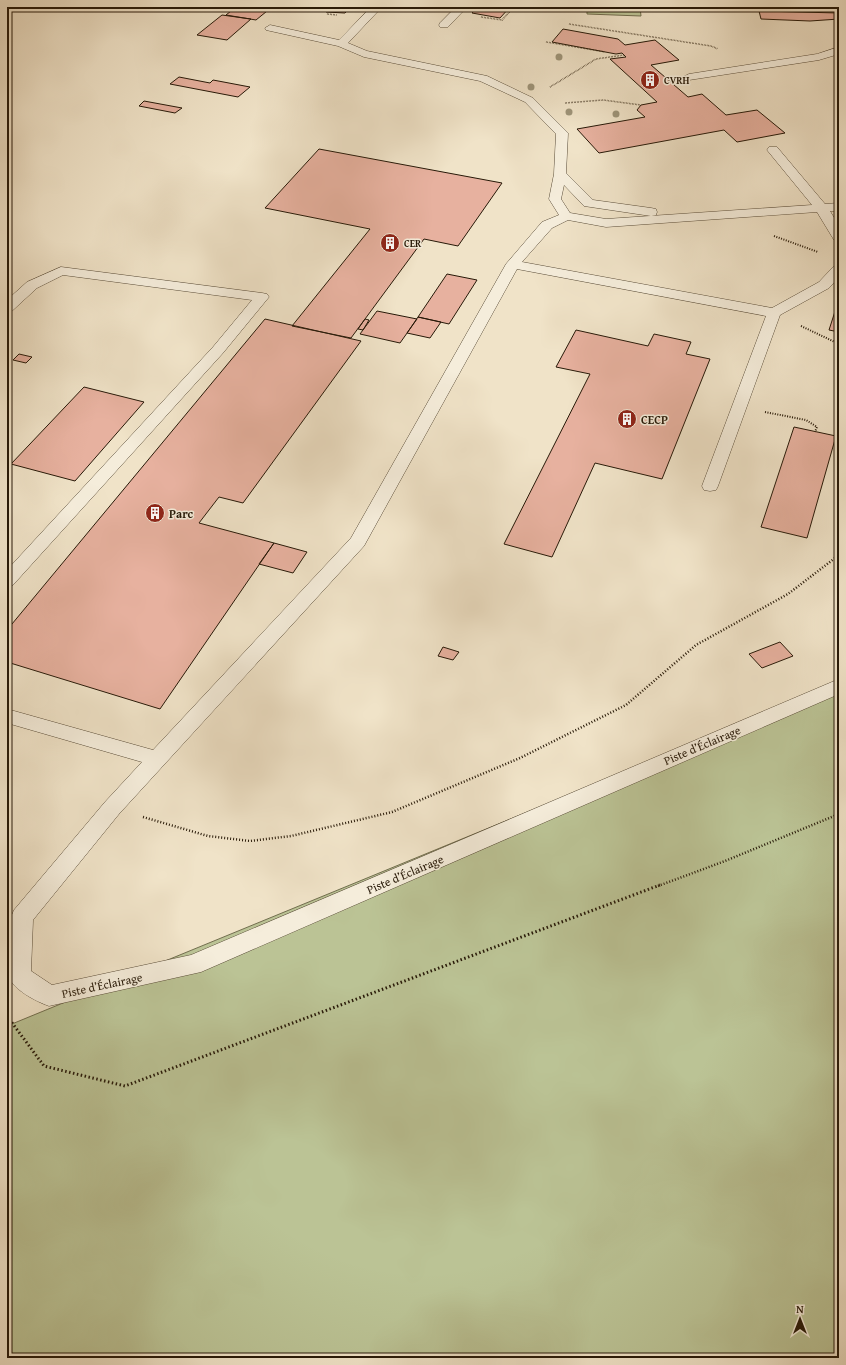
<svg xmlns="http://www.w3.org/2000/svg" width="846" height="1365" viewBox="0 0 846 1365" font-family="'Gentium Book Plus',serif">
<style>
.green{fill:#bbc395;stroke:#716e4e}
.building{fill:#e7b19f;stroke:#271908}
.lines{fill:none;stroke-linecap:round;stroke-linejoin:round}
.lane-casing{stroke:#594c38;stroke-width:1}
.path-far3{stroke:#271908;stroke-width:1.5;stroke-dasharray:0.5 1;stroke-linecap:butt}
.path-far2{stroke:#271908;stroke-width:2;stroke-dasharray:1 1.5;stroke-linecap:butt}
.path-far1{stroke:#271908;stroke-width:2.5;stroke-dasharray:1 2;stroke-linecap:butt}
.path{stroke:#271908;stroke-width:3;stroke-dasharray:1.5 2.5;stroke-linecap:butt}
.lane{fill:#f5eddb;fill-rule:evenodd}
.tree{fill:#9e9479}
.labels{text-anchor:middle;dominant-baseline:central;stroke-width:3;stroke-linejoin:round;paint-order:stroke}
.far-poi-label{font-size:10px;font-weight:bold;fill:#271908;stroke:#f5eddb;text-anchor:start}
.poi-label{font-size:12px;font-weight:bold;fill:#271908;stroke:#f5eddb;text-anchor:start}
.street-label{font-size:12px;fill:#271908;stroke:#f5eddb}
</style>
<rect width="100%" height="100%" fill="#f0e3c8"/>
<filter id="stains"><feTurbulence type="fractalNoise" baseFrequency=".005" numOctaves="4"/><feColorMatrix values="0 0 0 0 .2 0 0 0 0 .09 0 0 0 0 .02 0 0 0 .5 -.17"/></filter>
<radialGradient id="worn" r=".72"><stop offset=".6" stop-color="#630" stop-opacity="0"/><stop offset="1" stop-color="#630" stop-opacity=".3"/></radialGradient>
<path class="green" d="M587,7H640L641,16L587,14Z
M839,684V1358H7V1026Z"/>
<path class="building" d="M236,7H272L256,20L226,15Z
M317,7H351L345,13L326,12L325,9Z
M478,7H510L500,18L472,13Z
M655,7H691V10L655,9Z
M784,7H839V9L807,8Z
M807,8L839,9V12L808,11Z
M759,11L839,13V19L810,21L761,19Z
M222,15L251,19L227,40L197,35Z
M563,29L618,39L625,45L655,40L679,60L651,65L688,97L702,94L726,115L757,110L785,133L737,142L724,130L599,153L577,129L645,117L637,110L641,105L657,102L610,59L626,57L622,53L616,54L552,42Z
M179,77L210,83L213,80L250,87L238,97L170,84Z
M144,101L182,108L175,113L139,106Z
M319,149L502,183L458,246L424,239L351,338L292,326L370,229L265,208Z
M447,274L477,280L449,324L418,317Z
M839,299V332L829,330Z
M377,311L417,319L400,343L360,334Z
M418,317L441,322L430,338L407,333Z
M265,319L361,341L243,503L219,497L199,523L274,543L160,709L7,662V630Z
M365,319L369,320L363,330L358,329Z
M576,330L648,346L654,334L691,342L686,354L710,359L662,479L595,463L552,557L504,544L590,374L556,367Z
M19,354L32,357L26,363L13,360Z
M84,387L144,402L75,481L11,464Z
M794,427L836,436L807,538L761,527Z
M274,543L307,552L293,573L259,564Z
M780,642L793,656L762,668L749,654Z
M443,647L459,652L453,660L438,656Z"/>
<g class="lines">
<defs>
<path id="lane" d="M371,7H382L348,43L367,51L487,76L533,98L568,133L566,173L593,200L651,208L656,209L657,212L656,215L651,216L584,206L564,185L561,199L570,213L606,219L812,205L767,150L769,147H777L825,204L839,203V211H830L839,226V241L834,240L817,212L606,227L568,220L552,228L522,262L772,308L819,282L834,266L839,265V277L829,288L780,315L718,486L716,490L710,491L704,490L702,486L766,316L517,269L364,546L119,814L33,920L31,971L52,985L191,955L839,679V694L201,972L49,1006C35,1001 14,990 8,976L11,917L14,910L105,802L142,762L7,723V709L153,750L351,538L506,264L542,222L559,215L549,199L554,174L556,134L525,102L480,81L364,57L338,46L266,30L265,28L270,25L339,40Z
M456,7H467L448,27H440L439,25L440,23Z
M839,47V54L819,60L689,80L683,77L689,74L817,54Z
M61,267L262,293L267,294L269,297L223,353L13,585L7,587V570L213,347L252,300L63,275L37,288L12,311L7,312V300L27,282Z"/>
</defs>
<use href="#lane" class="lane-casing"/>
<path class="path-far3" d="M408,7L427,9
M327,14L337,15
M481,17L502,20L514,7
M569,24L711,46L718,49
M546,42L605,52
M550,87L596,59L624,55
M565,103L603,100L641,105"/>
<path class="path-far2" d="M774,236L818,252
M801,326L839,344
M765,412L806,420L817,427L815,432"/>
<path class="path-far1" d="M143,817L208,836L250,841L291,836L392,812L520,758L626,705L696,645L788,594L839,555
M658,886L725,861L839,814"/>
<path class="path" d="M7,1016L44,1066L125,1086L660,885"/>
<use href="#lane" class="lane"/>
</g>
<g class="tree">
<circle cx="559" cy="57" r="3.5"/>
<circle cx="531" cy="87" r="3.5"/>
<circle cx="569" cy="112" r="3.5"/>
<circle cx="616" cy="114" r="3.5"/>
</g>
<defs>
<symbol id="building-disc" viewBox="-11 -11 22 22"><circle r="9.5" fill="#8f2418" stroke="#f5eddb"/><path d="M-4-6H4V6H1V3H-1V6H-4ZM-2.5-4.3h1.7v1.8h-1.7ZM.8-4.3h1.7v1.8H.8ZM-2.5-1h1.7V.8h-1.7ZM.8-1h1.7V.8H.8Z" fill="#fff"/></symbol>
</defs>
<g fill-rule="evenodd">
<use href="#building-disc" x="639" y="69" width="22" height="22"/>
<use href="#building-disc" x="379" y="232" width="22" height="22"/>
<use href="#building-disc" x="616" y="408" width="22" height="22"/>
<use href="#building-disc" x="144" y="502" width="22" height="22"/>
</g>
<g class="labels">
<g class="far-poi-label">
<text x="664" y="80">CVRH</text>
<text x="404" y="243">CER</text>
</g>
<g class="poi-label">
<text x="641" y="419">CECP</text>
<text x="169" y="513">Parc</text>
</g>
<g class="street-label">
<text transform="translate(702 745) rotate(-23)">Piste d’Éclairage</text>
<text transform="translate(405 874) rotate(-23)">Piste d’Éclairage</text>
<text transform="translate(102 985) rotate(-12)">Piste d’Éclairage</text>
</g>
</g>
<rect width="846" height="1365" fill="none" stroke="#f0e3c8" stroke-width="24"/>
<rect x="8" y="8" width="830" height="1349" fill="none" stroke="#271908" stroke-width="2"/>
<rect x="12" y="12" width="822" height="1341" fill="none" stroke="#271908"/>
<g transform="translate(800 1319)" stroke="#f5eddb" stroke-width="3" paint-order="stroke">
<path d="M0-3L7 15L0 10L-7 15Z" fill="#271908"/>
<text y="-6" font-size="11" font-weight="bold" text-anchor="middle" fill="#271908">N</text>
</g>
<rect width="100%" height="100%" filter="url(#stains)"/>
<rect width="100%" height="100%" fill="url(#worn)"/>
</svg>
